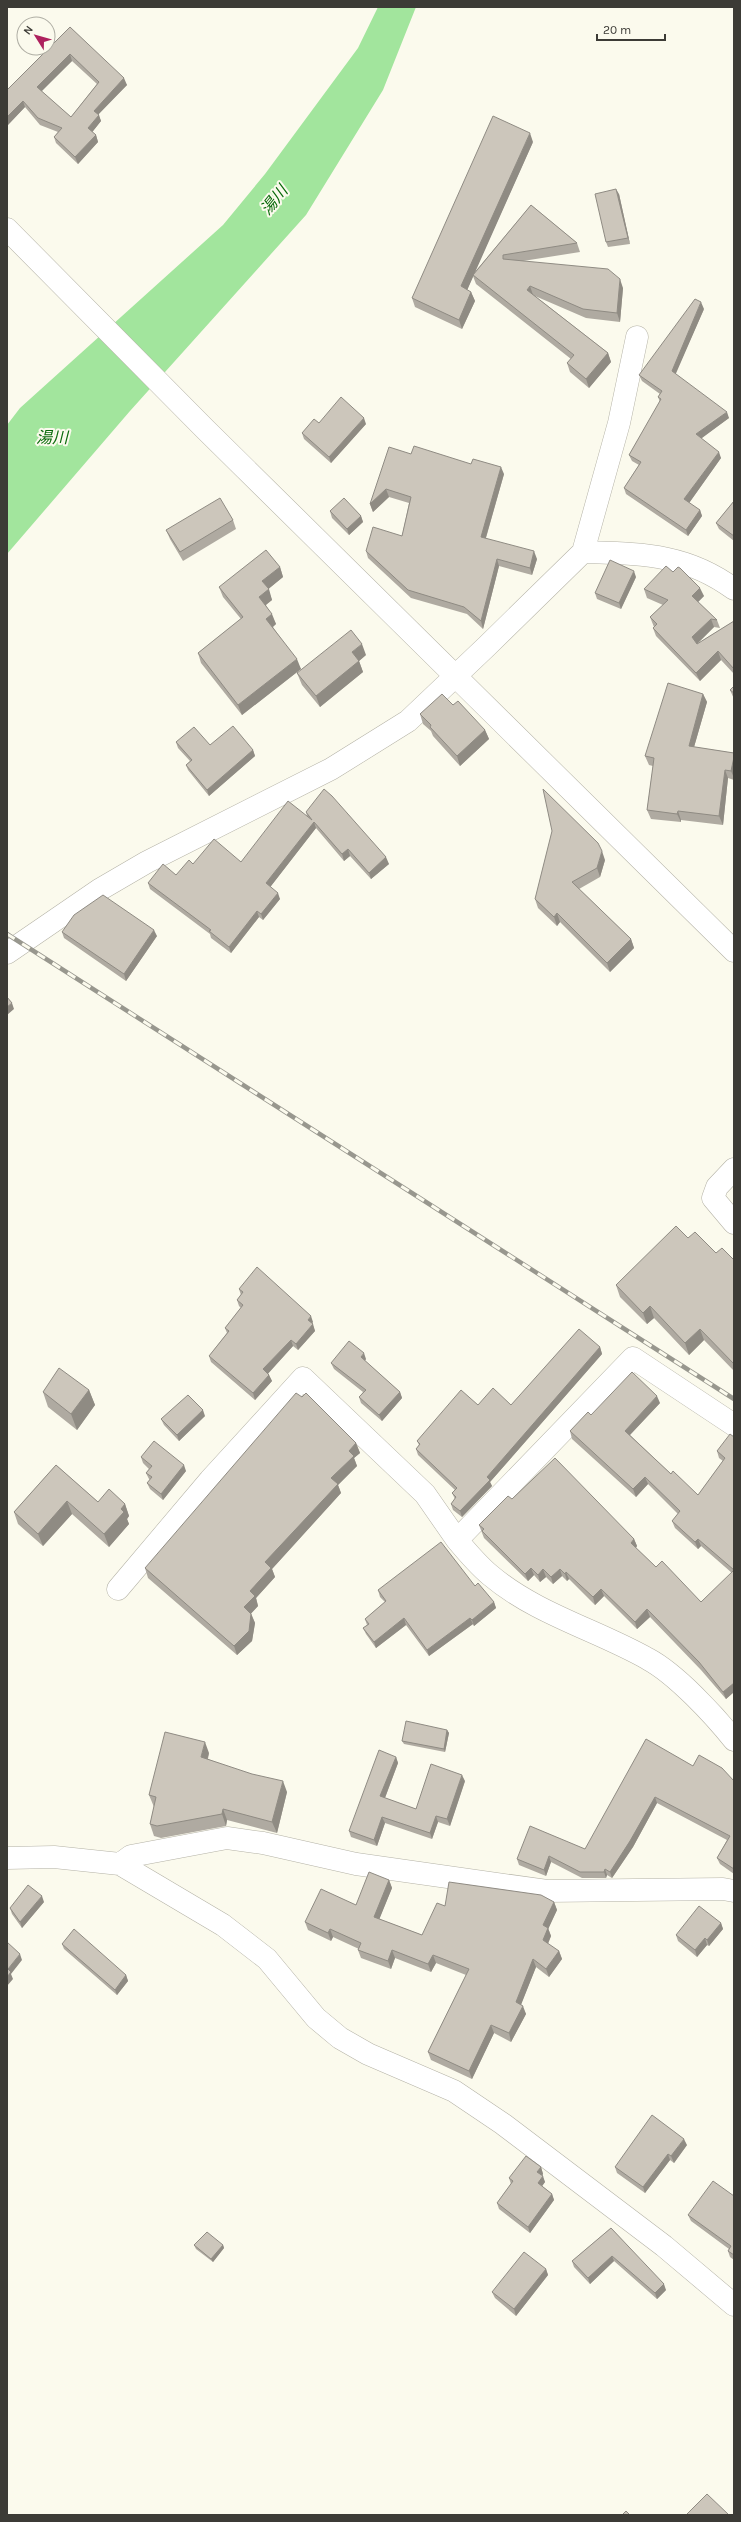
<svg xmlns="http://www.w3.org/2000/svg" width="741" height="2522" viewBox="0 0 741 2522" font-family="Karla,'Noto Sans JP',sans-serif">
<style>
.water{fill:#a2e59d}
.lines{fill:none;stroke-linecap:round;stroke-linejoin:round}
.minor-casing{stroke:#b4b2a6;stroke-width:23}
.minor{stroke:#fff;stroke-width:22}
.rail-casing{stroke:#98978e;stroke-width:4.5}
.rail{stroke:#fbfaed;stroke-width:3;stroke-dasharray:9;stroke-linecap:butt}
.wall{fill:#afaaa1;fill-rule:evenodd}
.shaded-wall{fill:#8f8b83}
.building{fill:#ccc6bb;stroke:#8f8b83;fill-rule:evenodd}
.labels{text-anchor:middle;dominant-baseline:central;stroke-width:4;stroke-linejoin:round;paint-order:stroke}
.water-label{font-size:16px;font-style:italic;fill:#096a0b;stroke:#fbfaed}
</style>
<rect width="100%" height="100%" fill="#fbfaed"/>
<path class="water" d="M378,7H416L383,90L306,215L130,411L7,554V425L20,408L223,225L265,174L358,48Z"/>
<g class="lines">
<defs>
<path id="minor" d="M7,229L205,429L734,951
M583,552C641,554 685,553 734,589
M7,953L99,890L147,862L331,769L408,721L487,646L583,552L619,423L637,337
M734,1169L717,1187L713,1198L734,1223
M734,1425L633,1358L457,1540C467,1552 478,1565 490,1575C536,1614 597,1630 648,1659C676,1674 714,1715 734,1740
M118,1589L210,1480L303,1378L425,1494L457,1540
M7,1858L54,1857L120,1864L131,1856L227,1838L263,1843L356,1864L547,1891L723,1889L734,1891
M120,1864L223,1925L267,1959L316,2018L340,2038L368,2054L454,2091L503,2124L664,2246L734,2305"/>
</defs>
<use href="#minor" class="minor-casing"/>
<use href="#minor" class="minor"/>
<defs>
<path id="rail" d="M7,934L734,1399"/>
</defs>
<use href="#rail" class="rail-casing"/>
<use href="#rail" class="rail"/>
</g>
<path class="wall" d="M70,27L127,85L98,114L101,121L92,132L96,135L98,142L78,164L56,143L54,137L58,132L40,125L25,107L7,126V90ZM72,61L97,84L71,117L41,91Z
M533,142L474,273L531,205L577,243L580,252L523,261L623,288L620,322L586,318L535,296L608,353L611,362L589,388L570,372L567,363L571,359L476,284L473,276L467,290L471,292L475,301L462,329L415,307L412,298Z
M619,194L630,244L608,247L606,242Z
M704,309L675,374L729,418L701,438L721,458L689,503L700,510L702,516L688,536L626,494L624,488L639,465L632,461L629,455L660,402L658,397L660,394L642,381L639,375Z
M319,423L366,424L331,463L304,439L302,433Z
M411,454L504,474L486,538L537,559L532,575L499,566L483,629L467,614L411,598L368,558L366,551L402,536L409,503L389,497L373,512L370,504Z
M734,501V541L719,529L716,523Z
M330,511L361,516L363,522L349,535L332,518Z
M233,520L236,529L183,561L170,539L166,530Z
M280,567L283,577L268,589L272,600L266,605L276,624L273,627L301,669L242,715L201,663L198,653L241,619L223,597L219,587Z
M673,572L704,596L698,602L717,620L720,628L714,627L697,644L734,621V674L721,660L700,681L656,636L653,628L654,627L650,617L663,605L647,598L644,589Z
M636,577L621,609L597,599L595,593Z
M366,655L359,661L363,672L320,707L302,685L297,673Z
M734,686V699L730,690Z
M703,694L707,702L694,747L734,753V780L728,778L723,825L681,820V822L651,819L647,810L653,766L649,765L645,756Z
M453,705L485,730L489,739L460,766L433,736L431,731L423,724L420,714Z
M176,742L253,750L255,756L209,796L188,770L186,765L190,761L178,748Z
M306,812L389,864L371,879L350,856L344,861L316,828L270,887L280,899L263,920L259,917L231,953L211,938L210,934L150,889L148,883L176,875L193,864L241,862L307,816Z
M605,860L600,877L579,889L631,939L634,948L610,972L560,922L557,926L538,908L535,899Z
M62,932L157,936L126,981L64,938Z
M688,1238L716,1253L734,1260V1371L704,1340L689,1355L654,1318L647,1324L620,1297L616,1285Z
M239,1289L313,1322L312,1323L315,1331L298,1350L293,1346L268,1373L272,1381L255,1400L211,1362L209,1356L227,1333L225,1328L241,1308L239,1306L237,1300L241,1295Z
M600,1347L602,1354L490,1482L492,1486L462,1517L453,1510L451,1504L455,1499L452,1493L455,1490L418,1455L416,1449L419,1445L417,1441L478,1405H511Z
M366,1359L365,1361L400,1392L402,1398L382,1421L361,1403L359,1397L363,1392L334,1369L331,1363Z
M89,1390L95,1405L77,1430L48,1407L43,1392Z
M660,1403L630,1435L671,1474L698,1495L723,1461L719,1458L717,1451L734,1437V1692L726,1699L701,1670L650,1617L637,1629L604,1596L595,1605L569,1579L567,1581L562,1576L553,1584L546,1577L540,1582L534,1575L528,1581L484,1538L479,1525L512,1499L634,1539L637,1546L636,1548L656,1567L701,1602L732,1573L701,1546L698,1549L675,1528L672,1521L678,1514L648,1484L636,1497L572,1439L570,1431L591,1415Z
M205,1416L179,1441L164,1425L161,1419Z
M356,1443L360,1453L354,1458L357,1466L338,1485L341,1493L272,1569L275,1577L256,1598L258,1606L251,1613L255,1623L252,1641L237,1655L148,1578L145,1568Z
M141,1457L186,1471L163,1500L150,1489L147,1483L150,1480L149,1479L146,1473L149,1469L143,1463Z
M56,1465L98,1502L125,1504L129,1516L127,1519L129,1524L109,1547L72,1514L43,1546L18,1524L14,1512Z
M475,1586L494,1602L496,1608L474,1626L473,1624L429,1656L406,1625L376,1648L366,1634L363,1628L367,1625L365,1619L385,1602L380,1597L378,1590Z
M447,1730L449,1733L445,1752L404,1744L402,1741Z
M209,1753L208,1759L287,1792L277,1833L227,1820L226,1826L161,1838L154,1836L150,1824L154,1807L149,1795Z
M396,1757L398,1763L385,1798L416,1809L465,1781L450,1826L438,1822L432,1839L385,1823L377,1846L351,1837L349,1831Z
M693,1766L734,1781V1874L720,1864L717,1858L727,1840L657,1803L633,1847L612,1878L607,1875L606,1878H582L551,1862L546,1876L519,1865L517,1859L585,1849Z
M389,1880L392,1888L379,1919L422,1935L445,1906L554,1902L557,1910L548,1928L551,1936L548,1944L559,1951L562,1959L549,1977L536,1967L521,2004L526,2014L511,2042L494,2033L472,2079L431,2060L428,2052L466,1975L436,1963L431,1972L395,1958L391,1969L361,1958L358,1950L359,1949L333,1937L331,1941L308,1930L305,1922L356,1905Z
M44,1902L22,1928L12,1914L10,1908Z
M721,1923L723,1929L709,1946L707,1945L697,1957L678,1941L676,1935Z
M62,1944L126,1975L128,1981L117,1995L64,1949Z
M687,2145L674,2163L670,2160L645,2193L617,2173L615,2167Z
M541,2167L543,2174L542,2176L545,2182L542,2186L552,2194L554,2200L530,2233L499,2209L497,2203L511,2184L509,2178Z
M734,2196V2260L730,2257L728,2251L729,2249L691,2221L688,2215Z
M611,2228L666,2290L657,2299L614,2261L590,2284L574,2267L572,2261Z
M194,2245H223L224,2248L213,2262L196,2249Z
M546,2269L548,2275L516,2316L495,2298L492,2292Z"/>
<path class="shaded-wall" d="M70,54L72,61L39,94L37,87Z
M124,78L127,85L96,117L94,111Z
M23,101L25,107L7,126V117Z
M99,115L101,121L90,135L88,128Z
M530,133L533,142L465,295L461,286Z
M96,135L98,142L78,164L75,157Z
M616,189L619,194L630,244L628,238Z
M620,279L623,288L620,322L617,313Z
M530,286L533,295L527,290Z
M471,292L475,301L462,329L459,320Z
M701,302L704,309L674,378L672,371Z
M608,353L611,362L589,388L586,379Z
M727,412L729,418L698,441L696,434Z
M364,418L366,424L331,463L329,457Z
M719,452L721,458L687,506L684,499Z
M501,467L504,474L484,544L481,537Z
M386,489L389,497L373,512L370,504Z
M700,510L702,516L688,536L686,530Z
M361,516L363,522L349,535L347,529Z
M534,551L537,559L532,575L530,568Z
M497,559L499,566L483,629L481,621Z
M280,567L283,577L266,591L262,581Z
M634,571L636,577L621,609L619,603Z
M700,588L704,596L696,604L692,596Z
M269,589L272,600L263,607L259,597Z
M272,614L276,624L270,629L266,619Z
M711,619L714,627L695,646L692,637Z
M362,644L366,655L359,661L363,672L320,707L316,696L352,652Z
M718,651L721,660L700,681L696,673Z
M297,659L301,669L242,715L238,705Z
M703,694L707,702L692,754L689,746Z
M485,730L489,739L460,766L457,756Z
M253,750L255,756L209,796L207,790Z
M734,757V778L731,771Z
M725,770L728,778L723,825L719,816Z
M678,811L681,820V822L677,814Z
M314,822L316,828L268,890L266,883Z
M348,849L350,856L344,861L342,854Z
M602,851L605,860L600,877L597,868Z
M386,857L389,864L371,879L369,873Z
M278,893L280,899L263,920L261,914Z
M257,911L259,917L231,953L229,947Z
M557,913L560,922L557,926L554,917Z
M154,930L157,936L126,981L124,974Z
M631,939L634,948L610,972L607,963Z
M12,1003L14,1009L7,1015V1007Z
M650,1306L654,1318L647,1324L643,1313Z
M311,1316L313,1322L310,1326L308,1320Z
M313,1324L315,1331L298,1350L296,1344Z
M700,1329L704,1340L689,1355L685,1343Z
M291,1340L293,1346L266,1376L263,1369Z
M600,1347L602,1354L490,1482L492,1486L462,1517L460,1511L487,1477Z
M364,1353L366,1359L363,1363L361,1357Z
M269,1375L272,1381L255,1400L253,1393Z
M89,1390L95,1405L77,1430L71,1414Z
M400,1392L402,1398L382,1421L379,1415Z
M657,1396L660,1403L627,1438L625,1431Z
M203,1410L205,1416L179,1441L177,1435Z
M356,1443L360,1453L354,1458L357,1466L338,1485L341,1493L272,1569L275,1577L256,1598L258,1606L248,1617L244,1607L250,1591L265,1562L331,1478L349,1451Z
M184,1465L186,1471L163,1500L161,1494Z
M645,1477L648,1484L636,1497L633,1489Z
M67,1501L72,1514L43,1546L38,1534Z
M125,1504L129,1516L127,1519L129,1524L109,1547L104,1534L121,1509Z
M634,1539L637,1546L634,1550L631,1543Z
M698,1539L701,1546L698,1549L695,1542Z
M531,1568L534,1575L528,1581L525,1574Z
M543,1569L546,1577L540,1582L538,1575Z
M560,1569L562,1576L553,1584L551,1577Z
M566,1572L569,1579L567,1581L565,1574Z
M601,1589L604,1596L595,1605L593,1597Z
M494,1602L496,1608L474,1626L472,1620Z
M647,1609L650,1617L637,1629L635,1622Z
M251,1614L255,1623L252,1641L237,1655L234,1646Z
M404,1618L406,1625L376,1648L374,1642Z
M470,1618L473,1624L429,1656L427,1650Z
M734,1683V1692L726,1699L723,1692Z
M447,1730L449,1733L445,1752L444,1749Z
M205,1742L209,1753L205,1768L201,1757Z
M396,1757L398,1763L383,1803L380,1796Z
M462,1775L465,1781L450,1826L447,1819Z
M283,1781L287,1792L277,1833L272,1822Z
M655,1797L657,1803L633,1847L612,1878L610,1872Z
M223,1809L227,1820L226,1826L222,1814Z
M436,1816L438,1822L432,1839L430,1833Z
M382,1817L385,1823L377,1846L374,1840Z
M549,1856L551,1862L546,1876L544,1870Z
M605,1869L607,1875L606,1878L604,1872Z
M389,1880L392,1888L377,1925L374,1917Z
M42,1896L44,1902L22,1928L20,1922Z
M554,1902L557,1910L546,1934L543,1925Z
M721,1923L723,1929L709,1946L707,1940Z
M548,1928L551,1936L546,1948L543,1940Z
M330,1929L333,1937L331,1941L328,1933Z
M705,1938L707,1945L697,1957L695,1950Z
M392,1950L395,1958L391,1969L388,1961Z
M559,1951L562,1959L549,1977L546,1969Z
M20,1954L22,1960L11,1974L13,1979L7,1986L8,1969Z
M433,1955L436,1963L431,1972L428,1964Z
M533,1959L536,1967L519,2010L516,2002Z
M126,1975L128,1981L117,1995L115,1990Z
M523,2006L526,2014L511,2042L509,2033Z
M491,2025L494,2033L472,2079L469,2071Z
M684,2139L687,2145L674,2163L671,2156Z
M668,2154L670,2160L645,2193L643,2187Z
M541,2167L543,2174L540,2178L537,2172Z
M543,2176L545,2182L540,2189L538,2183Z
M552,2194L554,2200L530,2233L528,2227Z
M223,2245L224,2248L213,2262L211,2259Z
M612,2256L614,2261L590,2284L588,2278Z
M546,2269L548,2275L516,2316L514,2309Z
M664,2284L666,2290L657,2299L655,2293Z"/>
<path class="building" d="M70,27L124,78L94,111L99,115L88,128L96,135L75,157L54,137L62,128L38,118L23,101L7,117V90ZM70,54L99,82L71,117L37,87Z
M493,116L530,133L461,286L471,292L459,320L412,298Z
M616,189L628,238L606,242L595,194Z
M531,205L577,243L503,255V259L608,269L620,279L617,313L583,309L530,286L527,290L608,353L586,379L567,363L574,355L473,275Z
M695,299L701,302L672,371L727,412L696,434L719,452L684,499L700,510L686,530L624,488L641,462L629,455L661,399L658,397L662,391L639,375Z
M341,397L364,418L329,457L302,433L314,419L319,423Z
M414,446L471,464L473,459L501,467L481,537L534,551L530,568L497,559L481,621L464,607L408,590L366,551L373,527L402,536L411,497L386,489L370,504L389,447L411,454Z
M220,498L233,520L180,552L166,530Z
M344,498L361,516L347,529L330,511Z
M734,501V536L716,523Z
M266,550L280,567L262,581L269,589L259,597L272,614L266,619L297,659L238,705L198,653L243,617L219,587Z
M610,560L634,571L619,603L595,593Z
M666,566L673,572L678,567L680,568L700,588L692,596L717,620L711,619L692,637L697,644L734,621V669L718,651L696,673L653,628L657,624L650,617L668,600L644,589Z
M351,630L362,644L352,652L359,661L316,696L297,673Z
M668,683L703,694L689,746L734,753V757L731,771L725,770L719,816L678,811L677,814L647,810L654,758L645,756Z
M734,686V693L730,690Z
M442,694L453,705L458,701L485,730L457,756L430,727L431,725L420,714Z
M233,726L253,750L207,790L186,765L192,760L176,742L194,727L210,745Z
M324,789L332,796L386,857L369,873L348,849L342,854L314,822L266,883L278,893L261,914L257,911L229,947L209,931L211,930L148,883L163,864L176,875L189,860L193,864L214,839L241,862L288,801L312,820L306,812Z
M543,789L598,843L602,851L597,868L572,882L631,939L607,963L557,913L554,917L535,899L552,831Z
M103,895L154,930L124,974L62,932L74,915Z
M7,997L12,1003L7,1007Z
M676,1226L688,1238L695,1232L716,1253L722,1248L734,1260V1364L700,1329L685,1343L650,1306L643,1313L616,1285Z
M257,1267L311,1316L308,1320L313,1324L296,1344L291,1340L263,1369L269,1375L253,1393L209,1356L229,1331L225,1328L243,1305L237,1300L243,1292L239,1289Z
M579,1329L600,1347L487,1477L490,1480L460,1511L451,1504L456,1497L452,1493L457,1488L416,1449L420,1444L417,1441L461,1390L478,1405L493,1388L511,1405Z
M349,1341L364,1353L361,1357L400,1392L379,1415L359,1397L366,1390L331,1363Z
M59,1368L89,1390L71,1414L43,1392Z
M632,1372L657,1396L625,1431L671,1474L673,1471L698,1495L725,1458L717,1451L730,1434L734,1437V1570L698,1539L695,1542L672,1521L680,1511L645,1477L633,1489L570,1431L588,1412L591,1415Z
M296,1393L302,1397L306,1393L356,1443L349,1451L354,1456L331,1478L338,1484L265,1562L271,1568L250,1591L255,1596L244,1607L251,1614L249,1631L234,1646L145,1568Z
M188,1395L203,1410L177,1435L161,1419Z
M154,1441L184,1465L161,1494L147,1483L152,1477L146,1473L152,1466L141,1457Z
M555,1458L634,1539L631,1543L656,1567L662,1561L701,1602L734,1570V1683L723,1692L699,1662L647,1609L635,1622L601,1589L593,1597L566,1572L565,1574L560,1569L551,1577L543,1569L538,1575L531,1568L525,1574L482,1531L484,1529L479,1525L508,1496L512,1499Z
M56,1465L98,1502L109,1489L125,1504L121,1509L124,1512L104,1534L67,1501L38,1534L14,1512Z
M441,1542L475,1586L478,1583L494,1602L472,1620L470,1618L427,1650L404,1618L374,1642L363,1628L369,1624L365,1619L386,1601L378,1590Z
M406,1721L447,1730L444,1749L402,1741Z
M165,1732L205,1742L201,1757L252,1774L283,1781L272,1822L223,1809L222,1814L157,1826L150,1824L156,1797L149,1795Z
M646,1739L693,1766L699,1755L722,1768L734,1781V1869L717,1858L730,1836L655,1797L630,1841L610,1872L605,1869L604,1872H580L549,1856L544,1870L517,1859L530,1826L585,1849Z
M379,1750L396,1757L380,1796L416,1809L431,1764L462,1775L447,1819L436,1816L430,1833L382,1817L374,1840L349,1831Z
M369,1872L389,1880L374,1917L422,1935L437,1903L445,1906L449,1882L541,1895L554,1902L543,1925L548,1928L543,1940L559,1951L546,1969L533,1959L516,2002L523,2006L509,2033L491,2025L469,2071L428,2052L469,1969L433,1955L428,1964L392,1950L388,1961L358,1950L361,1943L330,1929L328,1933L305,1922L321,1889L356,1905Z
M28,1885L42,1896L20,1922L10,1908Z
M699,1906L721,1923L707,1940L705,1938L695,1950L676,1935Z
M74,1929L126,1975L115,1990L62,1944Z
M7,1942L20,1954L8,1969L11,1972L7,1977Z
M652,2115L684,2139L671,2156L668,2154L643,2187L615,2167Z
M526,2156L541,2167L537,2172L543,2176L538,2183L552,2194L528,2227L497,2203L513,2181L509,2178Z
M713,2181L734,2196V2255L728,2251L731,2246L688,2215Z
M611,2228L664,2284L655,2293L612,2256L588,2278L572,2261Z
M207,2232L223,2245L211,2259L194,2245Z
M524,2252L546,2269L514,2309L492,2292Z
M707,2494L729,2515H686Z
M626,2511L630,2515H622Z"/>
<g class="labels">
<g class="water-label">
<text transform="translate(274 200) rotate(-51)">湯川</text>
<text x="52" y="437">湯川</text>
</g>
</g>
<rect width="741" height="2522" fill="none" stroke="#3c3b36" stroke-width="16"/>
<g transform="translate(36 36) rotate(307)"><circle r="19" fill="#fbfaed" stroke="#afaea4"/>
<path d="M0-3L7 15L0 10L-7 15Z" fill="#ae215d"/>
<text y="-6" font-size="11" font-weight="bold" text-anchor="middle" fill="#3c3b36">N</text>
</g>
<path d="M597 34v6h68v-6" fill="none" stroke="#3c3b36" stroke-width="2"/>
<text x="603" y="34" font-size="12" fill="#3c3b36" stroke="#fbfaed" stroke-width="3" paint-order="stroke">20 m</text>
</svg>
